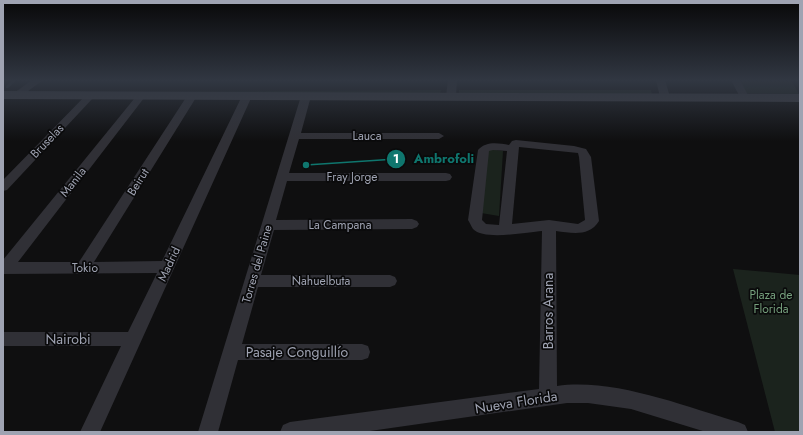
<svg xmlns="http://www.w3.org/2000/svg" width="803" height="435" viewBox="0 0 803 435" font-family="Jost,sans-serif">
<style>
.green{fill:#1b231d}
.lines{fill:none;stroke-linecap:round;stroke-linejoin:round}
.stream{fill:#252c34;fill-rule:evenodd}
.street{fill:#303036;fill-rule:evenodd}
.secondary{fill:#3e3f46;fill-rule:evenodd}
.labels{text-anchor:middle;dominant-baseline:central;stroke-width:3.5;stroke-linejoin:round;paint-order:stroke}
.street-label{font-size:12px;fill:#9fa3b2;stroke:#0a0a0b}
.park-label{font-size:12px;fill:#759f7c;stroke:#0a0a0b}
.near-street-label{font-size:14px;fill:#9fa3b2;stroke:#0a0a0b}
.leader{fill:none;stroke:#0f766e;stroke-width:1.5}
.callout-dot{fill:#0f766e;stroke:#0a0a0b;stroke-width:1.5}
.mark-label{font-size:12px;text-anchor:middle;font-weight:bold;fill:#fff}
.callout-label{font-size:13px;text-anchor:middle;font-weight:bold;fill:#0f766e;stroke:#0a0a0b;stroke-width:3.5;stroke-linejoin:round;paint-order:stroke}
</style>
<rect width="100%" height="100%" fill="#0f0f10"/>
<path class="green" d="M731,80H791L799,94L738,93Z
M441,90L440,94L153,92Z
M459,90H651L652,95L459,94Z
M488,149L503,151L499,216L481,213Z
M733,269L800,275V432H775Z"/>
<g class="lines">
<path class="stream" d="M13,80H17L8,88H6V86Z"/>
<path class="street" d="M32,80H43L20,97H14L12,95L14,93Z
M448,80H457L456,96L451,99L446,96Z
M656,80H665L670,97L668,99L665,100L660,97Z
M731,80H740L749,97L747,99H741Z
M90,93L95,96L93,98L7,190L3,191V180L87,94Z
M141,93L144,94L146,96L144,98L18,262H79L187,96L192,93L197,96L94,262L162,261L242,96L247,93L252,96L100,432H80L121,346H3V332H128L157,273L3,274V260L138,94Z
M306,93L311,96L301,133H439L444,136L439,139H299L289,173H446L450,174L452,177L450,180L446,181H287L276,220L412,219L417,221L419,224L417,227L412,229L274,230L261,275H390L395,277L397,281L395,285L390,287H258L242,344H362L368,346L370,352L368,358L362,360H238L218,432H198L301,96Z
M516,140L574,146L586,149L591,157L599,221C589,237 572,233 556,231L557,386C614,378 683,406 738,422L745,425L748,432H706L631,409L588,403H567L363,432H280L283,425L290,422L539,389L542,231C527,232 484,241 473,229C471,226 470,223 468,220L478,150C486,141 498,143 509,145L512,141ZM519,147L578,153L579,157L585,220L578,224L549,220L512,224ZM493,150L507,151L499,225L486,224L482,220L489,151Z"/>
<path class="secondary" d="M3,91L800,94V102L3,99Z"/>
</g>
<linearGradient id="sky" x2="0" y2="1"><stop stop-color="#080809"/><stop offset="0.57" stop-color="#313742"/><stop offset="1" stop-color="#313742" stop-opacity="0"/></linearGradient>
<rect width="803" height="141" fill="url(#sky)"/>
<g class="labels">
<g class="street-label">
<text x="367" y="136">Lauca</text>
<text transform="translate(47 141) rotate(-46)">Bruselas</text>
<text x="352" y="177">Fray Jorge</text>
<text transform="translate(73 182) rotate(-52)">Manila</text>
<text transform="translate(138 182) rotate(-58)">Beirut</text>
<text x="340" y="225">La Campana</text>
<text transform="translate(169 264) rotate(-65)">Madrid</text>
<text transform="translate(257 264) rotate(-74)">Torres del Paine</text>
<text x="85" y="268">Tokio</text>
<text x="321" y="281">Nahuelbuta</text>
</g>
<g class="park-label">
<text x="771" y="295">Plaza de<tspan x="771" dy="14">Florida</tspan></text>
</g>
<g class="near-street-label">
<text transform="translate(548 311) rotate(-90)">Barros Arana</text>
<text x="68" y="339">Nairobi</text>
<text x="297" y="352">Pasaje Conguillío</text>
<text transform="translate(516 402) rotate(-9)">Nueva Florida</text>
</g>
</g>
<path class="leader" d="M306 165L396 159"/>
<g class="callout-dot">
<circle cx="306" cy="165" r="4"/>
<circle cx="396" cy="159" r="10"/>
</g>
<g class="mark-label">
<text x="396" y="163">1</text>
</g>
<g class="callout-label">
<text x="444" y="163">Ambrofoli</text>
</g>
<rect width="803" height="435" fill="none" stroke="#9fa3b2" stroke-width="8"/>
</svg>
